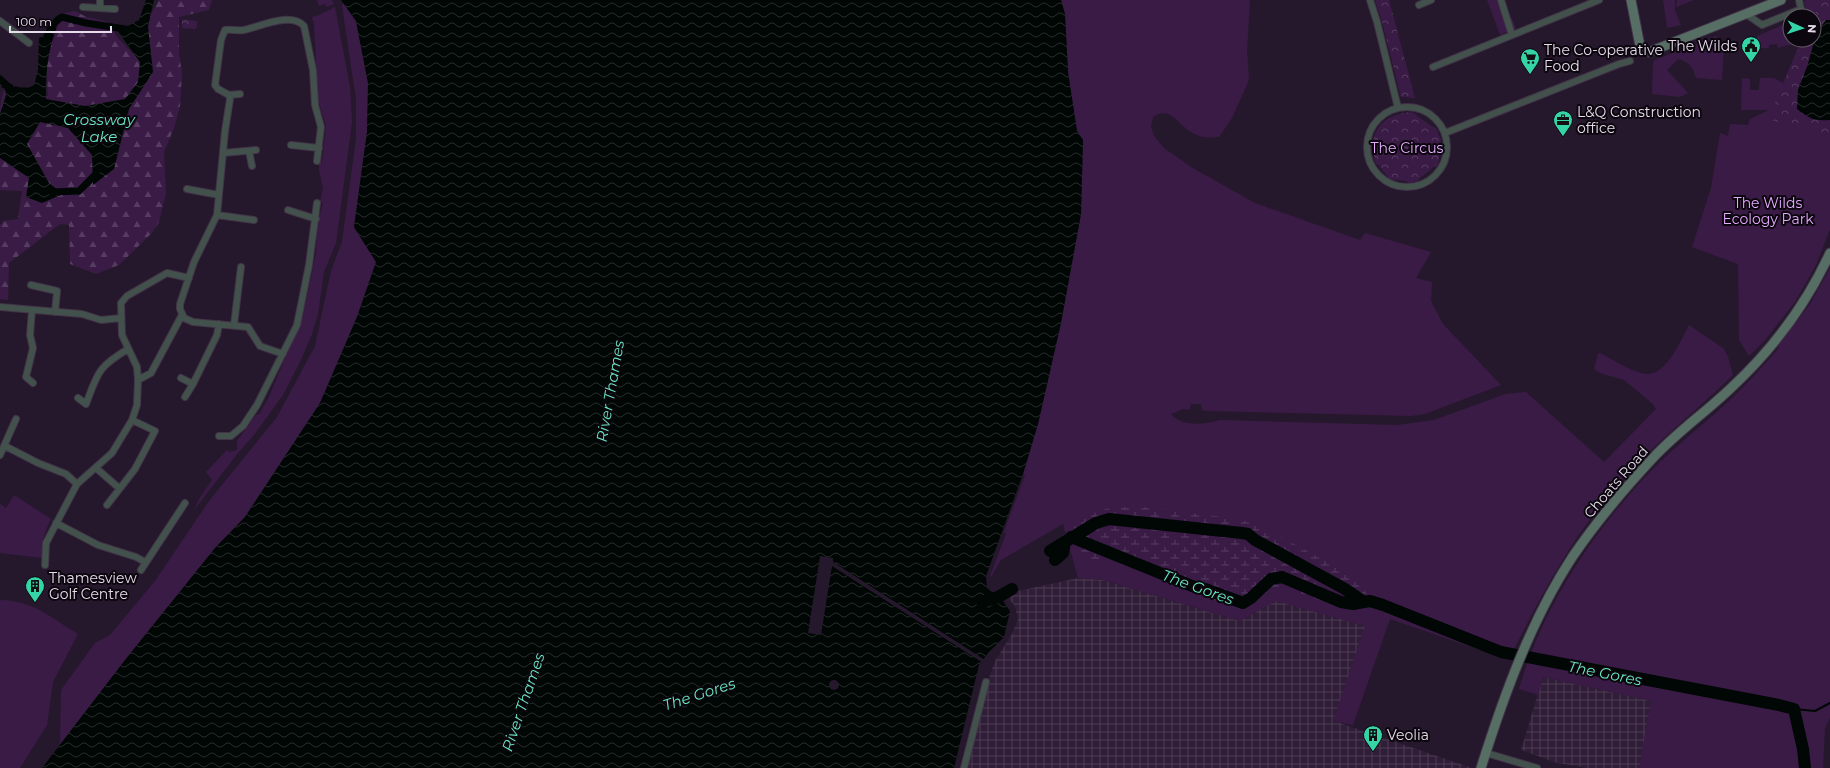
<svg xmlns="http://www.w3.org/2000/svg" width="1830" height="768" viewBox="0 0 1830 768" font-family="Montserrat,sans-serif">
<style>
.industrial{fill:url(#industrial-grid)}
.green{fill:#3a1b46}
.forest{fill:url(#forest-firs)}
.wetland{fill:url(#wetland-marsh)}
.park{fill:url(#park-crowns)}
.water{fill:url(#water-waves)}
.pier{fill:#26182c}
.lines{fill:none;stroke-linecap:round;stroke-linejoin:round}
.stream{stroke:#010705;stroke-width:2}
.canal{stroke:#010705;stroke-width:7}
.river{stroke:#010705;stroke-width:12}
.street-casing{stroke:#413447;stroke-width:8}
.secondary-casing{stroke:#413447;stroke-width:11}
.street{stroke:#43514c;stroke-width:6}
.secondary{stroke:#576e65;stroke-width:9}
.labels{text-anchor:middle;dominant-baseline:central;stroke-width:4;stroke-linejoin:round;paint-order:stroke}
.poi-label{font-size:14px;fill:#e7ddeb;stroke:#0c060e;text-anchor:start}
.park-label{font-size:14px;fill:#e5abfe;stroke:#0c060e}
.street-label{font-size:14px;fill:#e7ddeb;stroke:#0c060e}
.water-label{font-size:15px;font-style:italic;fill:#68e7be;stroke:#0c060e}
</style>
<defs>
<pattern id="industrial-grid" width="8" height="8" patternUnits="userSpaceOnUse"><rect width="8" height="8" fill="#301d37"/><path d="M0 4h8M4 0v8" fill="none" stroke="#4e3d54"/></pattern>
<pattern id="forest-firs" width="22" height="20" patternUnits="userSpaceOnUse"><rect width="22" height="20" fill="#3a1b46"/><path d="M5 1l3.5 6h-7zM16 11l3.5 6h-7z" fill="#563c61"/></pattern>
<pattern id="wetland-marsh" width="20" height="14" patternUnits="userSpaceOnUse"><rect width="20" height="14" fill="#3a1b46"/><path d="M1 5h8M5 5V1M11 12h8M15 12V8" fill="none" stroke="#563c61"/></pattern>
<pattern id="park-crowns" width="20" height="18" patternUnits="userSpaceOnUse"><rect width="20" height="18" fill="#3a1b46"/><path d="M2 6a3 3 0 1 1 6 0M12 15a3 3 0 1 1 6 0" fill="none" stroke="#563c61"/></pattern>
<pattern id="water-waves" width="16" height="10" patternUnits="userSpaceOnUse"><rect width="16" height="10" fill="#010705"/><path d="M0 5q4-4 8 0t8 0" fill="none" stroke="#262b2a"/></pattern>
</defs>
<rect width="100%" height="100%" fill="#26182c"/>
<path class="industrial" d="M1078,578L1103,580L1240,621L1276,600L1365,626L1334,721L1472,768H966L986,686L995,661L1012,634L1018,619L1015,606L1007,597L1014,592Z
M1543,677L1652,701L1790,768H1588L1557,763L1521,750Z"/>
<path class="green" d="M317,0H332L334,4L327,7L325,4L319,6Z
M1061,0H1250L1247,50L1249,80L1232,118L1219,137C1209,138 1200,138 1191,132C1178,124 1170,105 1153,117L1151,127L1154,136L1164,148L1191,167L1255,203L1360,240L1365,233L1431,252L1416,278L1432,282L1431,301L1443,324L1501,385L1425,414L1412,416L1208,411L1202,410L1201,404H1191L1189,410L1183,409L1171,414C1181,427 1206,425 1220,420L1397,425L1434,420L1505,394L1526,392L1604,462L1656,409L1653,404L1624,380L1600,373L1594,369L1598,354L1600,353C1612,359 1636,375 1649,374C1668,372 1681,340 1689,325L1724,349L1728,357L1733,375C1698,409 1659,440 1625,476C1575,531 1541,594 1509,660L1390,619L1353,725L1333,721L1365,626L1276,601L1240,621L1103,580L1078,578L1063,524L1001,560L991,577L990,576L1006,534L1004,532L1025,475L1023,474L1038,424L1061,323L1081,214L1083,140L1077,131L1068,72L1065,14Z
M1487,0H1504L1516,28L1500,35Z
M1663,0H1675V10L1681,25L1667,28Z
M1677,0H1694L1676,7Z
M1806,0H1830V229L1816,265L1795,302L1766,339L1749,356L1739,340L1738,264L1692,247L1711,188L1720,133L1728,136L1730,124L1748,125L1750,119L1769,110H1741L1742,78L1750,79V90H1759L1760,78H1774L1783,83L1801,41L1778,48L1777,44L1769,45V48H1756L1757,36L1790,22V40H1814V16H1804L1806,11L1804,1Z
M343,3L356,21L368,83L367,132L354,227L376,262L357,317L320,403L245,517L215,548L125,660L60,746L61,690L95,643L110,635L155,581L209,501L277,417L315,346L331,271L342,242L356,139V99L342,6Z
M335,7L350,87L352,122L336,243L324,272L318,314L312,334L301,360L283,395L254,435L238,453L194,510L199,499L212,480L206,472L227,450L229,452L237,450V441L256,415L259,414L268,399L303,316L316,253L317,227L323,203L320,202L323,188L319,170V163L322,162L326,126L318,100L314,24L312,17L319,15Z
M1716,36L1724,46L1722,80L1696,78C1693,68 1689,61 1678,59L1667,70L1688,93L1680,97L1652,94L1653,63L1655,60Z
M1830,268V717L1825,729L1823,768H1639L1651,701L1543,677L1538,695L1519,689C1542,608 1593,531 1651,471C1675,446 1703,425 1728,402C1746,385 1762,367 1778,349L1779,345L1810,304Z
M14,495L51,519C45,532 40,543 43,558L0,553V504L6,508Z
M0,600C34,601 50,617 78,634L53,682L47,725L20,768H0Z"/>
<path class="forest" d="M159,0H212L209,10L179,17V52L182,74L180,106L174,128L164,152L166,194L159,222L151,234L119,265L96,274L70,264L69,225L60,224L9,263L8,300L0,299V225L3,221L18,219L22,191L0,190V108L3,91H19L48,96C47,80 46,64 49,48C51,36 58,29 59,15L74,11L87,17L108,22L117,37L140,61L151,14Z"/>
<path class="wetland" d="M1111,507H1140L1240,519L1265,528L1349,574L1365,591L1370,601L1366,606L1351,610L1278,587L1263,594L1240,610L1129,566L1096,559H1084L1071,537L1073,527L1089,515Z"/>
<path class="park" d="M1375,0H1389L1415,98L1401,97L1383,25Z
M1822,0H1830V134L1789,125L1768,119L1802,40H1814V16Z
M182,19L197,21V27L195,29L182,28Z
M1412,112L1431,126L1436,128L1441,140C1437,147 1441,159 1437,167H1433C1428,173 1420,176 1417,182L1408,183L1406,181L1389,179L1379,165L1376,164C1366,134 1381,114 1412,112Z"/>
<path class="water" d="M146,0H154L148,26L153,72L129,109L114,169L93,185L92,155L68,128L40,122L27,144L49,183L63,194L42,203L26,197L29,178L0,158V114L6,95L5,89L1,87L6,81C14,87 24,90 34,85L38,70L39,38L57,27C48,51 45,73 46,99L85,106L125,99L138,82L140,62L114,26H128L139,20Z
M341,0H1061L1065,14L1068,72L1077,131L1083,140L1081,214L1061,323L1038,424L1023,474L986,576L987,588L1003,601L1010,611L1004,637L989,652L979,665L954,768H42L125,660L215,548L245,517L320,403L357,317L376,262L354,227L367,132L368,83L356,21Z
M1826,20H1830V120C1814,121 1810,119 1797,109L1798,90L1808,64L1816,34Z"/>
<path class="pier" d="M820,556L833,558V562L985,660L983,663L832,566L821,635L808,633Z
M829 685a5 5 0 1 1 10 0a5 5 0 1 1-10 0Z"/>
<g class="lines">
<path class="stream" d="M1794,709L1815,711L1830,703"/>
<path class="canal" d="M46,42C47,33 54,21 62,17L86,23L125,29
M0,79L10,88
M52,192L79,191L96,174"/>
<path class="river" d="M1071,537L1197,588L1205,589L1243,603L1251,598L1271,579L1282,577L1341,602L1353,604L1370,601L1383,605L1501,652L1779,705L1794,709L1803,749L1805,768
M1050,551L1096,523L1109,519L1242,533L1248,534L1255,540L1345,589L1364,602
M1055,560L1063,553L1065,542
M982,602L998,597L1012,589"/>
<defs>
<path id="street" d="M1370,0L1377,22L1398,108
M1501,0L1512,35
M1419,5L1431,0
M83,7L115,9
M100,8V0
M1746,14L1762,25L1801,9L1799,0
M0,21L29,43
M1433,67L1599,0
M229,95L240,94
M1367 147a40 40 0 1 1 80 0a40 40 0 1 1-80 0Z
M1445,133L1619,64L1630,61
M291,145L319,148
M249,151L252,166
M223,153L256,150
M187,189L219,195
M288,210L316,219
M217,215L254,220
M31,285L57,291L55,312
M0,307L82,314L101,320L121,318
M32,310L30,335L33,348L26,377L33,383
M234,325L241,267
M283,354L260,346L248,327L193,322L184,318L180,309V304L194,262L217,215L225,131L230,99L229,95L218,89L215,85L221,40L225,30C231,29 237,31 244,30C259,27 291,11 304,26L313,70L315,105L321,127L317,161
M181,378L193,384L217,335L219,324
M138,380L151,373L182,315
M185,397L193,384
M78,398L86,404C98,372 98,367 128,349
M219,436H231L243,426L257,405L297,325L309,265L317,203
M5,446L38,463L66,474L77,484
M0,455L16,419
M96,468L119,488
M107,505L135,469L155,431L132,420
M56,523L98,545L136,557L145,562
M45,565L46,543L77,484L112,453L132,420L137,405L138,380L137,367L122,335L121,303L127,296L167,273L189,278
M141,570L185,503
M1486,753L1537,768
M964,768L986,682"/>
<path id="secondary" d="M1631,0L1640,46L1642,50L1649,52L1781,0
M1481,768C1504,695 1531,620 1573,556C1597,521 1624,489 1653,458C1677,432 1706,412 1731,388C1773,349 1806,305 1830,253"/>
</defs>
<use href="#street" class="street-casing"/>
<use href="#secondary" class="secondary-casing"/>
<use href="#street" class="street"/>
<use href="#secondary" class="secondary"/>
</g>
<defs>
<symbol id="civic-pin" viewBox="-11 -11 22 30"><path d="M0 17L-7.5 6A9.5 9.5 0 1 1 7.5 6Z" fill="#34d4a7" stroke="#0c060e"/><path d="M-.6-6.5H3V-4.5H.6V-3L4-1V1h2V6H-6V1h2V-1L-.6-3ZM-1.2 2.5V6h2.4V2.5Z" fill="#111"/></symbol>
<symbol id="supermarket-pin" viewBox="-11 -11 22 30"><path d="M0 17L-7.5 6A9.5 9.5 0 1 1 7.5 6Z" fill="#34d4a7" stroke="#0c060e"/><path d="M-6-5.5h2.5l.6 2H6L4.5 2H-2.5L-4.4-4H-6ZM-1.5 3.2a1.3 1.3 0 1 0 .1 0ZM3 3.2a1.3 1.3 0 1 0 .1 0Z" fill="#111"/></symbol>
<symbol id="office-pin" viewBox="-11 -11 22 30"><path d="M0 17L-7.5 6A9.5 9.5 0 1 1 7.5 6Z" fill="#34d4a7" stroke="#0c060e"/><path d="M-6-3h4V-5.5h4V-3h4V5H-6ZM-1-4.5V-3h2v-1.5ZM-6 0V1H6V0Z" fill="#111"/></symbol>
<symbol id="building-pin" viewBox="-11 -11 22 30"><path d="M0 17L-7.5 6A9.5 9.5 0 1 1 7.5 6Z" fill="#34d4a7" stroke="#0c060e"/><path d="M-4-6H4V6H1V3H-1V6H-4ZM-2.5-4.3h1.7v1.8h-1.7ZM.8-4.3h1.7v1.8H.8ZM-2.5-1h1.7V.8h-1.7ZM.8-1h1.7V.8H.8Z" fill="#111"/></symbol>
</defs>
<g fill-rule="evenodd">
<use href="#civic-pin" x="1740" y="35" width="22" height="30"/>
<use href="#supermarket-pin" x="1519" y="47" width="22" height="30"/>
<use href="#office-pin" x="1552" y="109" width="22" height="30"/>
<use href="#building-pin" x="24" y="575" width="22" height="30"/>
<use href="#building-pin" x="1362" y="724" width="22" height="30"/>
</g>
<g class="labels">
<g class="poi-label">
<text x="1737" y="46" text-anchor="end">The Wilds</text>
<text x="1544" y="50">The Co-operative<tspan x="1544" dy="16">Food</tspan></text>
<text x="1577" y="112">L&amp;Q Construction<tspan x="1577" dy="16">office</tspan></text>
<text x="49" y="578">Thamesview<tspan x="49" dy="16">Golf Centre</tspan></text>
<text x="1387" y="735">Veolia</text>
</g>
<g class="park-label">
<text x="1407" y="148">The Circus</text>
<text x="1768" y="203">The Wilds<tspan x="1768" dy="16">Ecology Park</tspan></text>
</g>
<g class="street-label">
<text transform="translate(1616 482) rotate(-49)">Choats Road</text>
</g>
<g class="water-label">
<text x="99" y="119">Crossway<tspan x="99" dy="17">Lake</tspan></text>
<text transform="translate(610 391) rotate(-80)">River Thames</text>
<text transform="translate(1198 587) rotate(20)">The Gores</text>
<text transform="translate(1605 673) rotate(11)">The Gores</text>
<text transform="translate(699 694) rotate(-18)">The Gores</text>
<text transform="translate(523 702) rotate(-71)">River Thames</text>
</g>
</g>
<g transform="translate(1802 28) rotate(93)"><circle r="19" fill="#0c060e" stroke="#645c66"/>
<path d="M0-3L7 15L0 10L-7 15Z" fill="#34d4a7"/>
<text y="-6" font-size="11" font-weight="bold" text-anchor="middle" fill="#e7ddeb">N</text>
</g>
<path d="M10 26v6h101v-6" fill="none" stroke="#e7ddeb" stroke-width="2"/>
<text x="16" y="26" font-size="12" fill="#e7ddeb" stroke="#0c060e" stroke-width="3" paint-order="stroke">100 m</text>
</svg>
